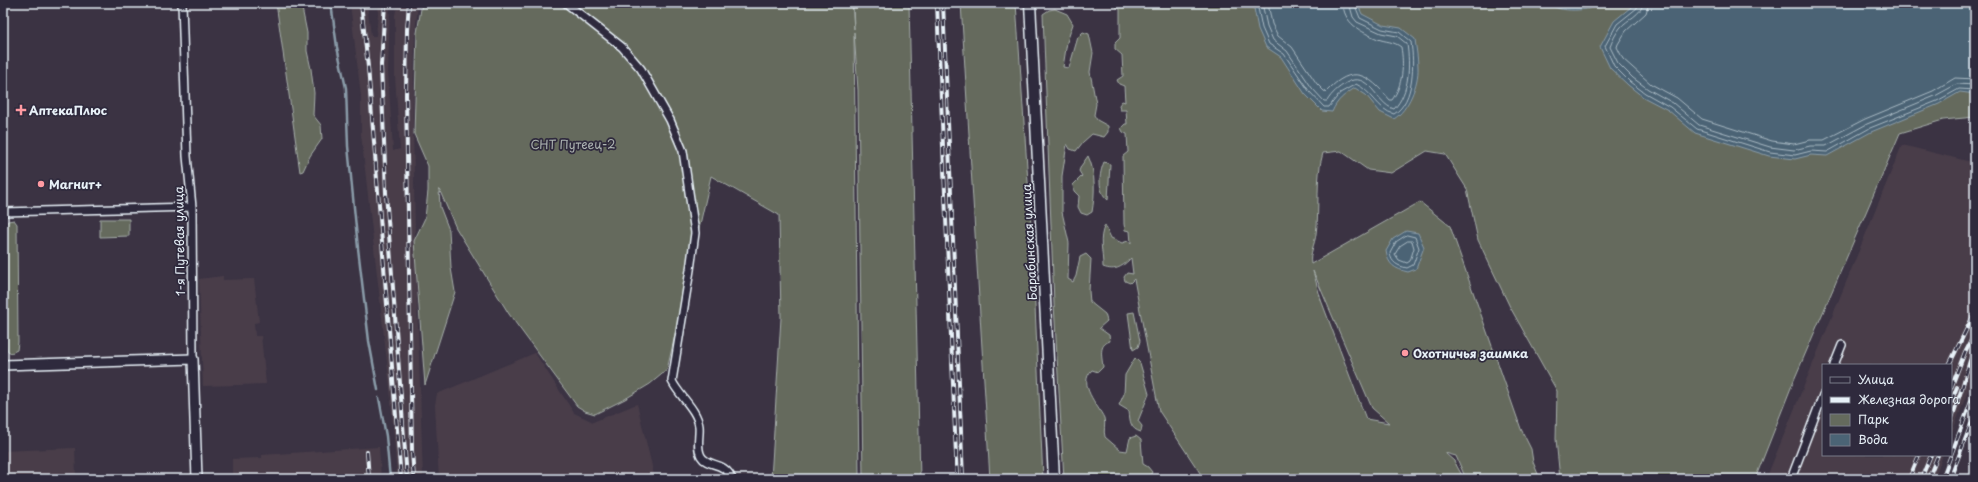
<svg xmlns="http://www.w3.org/2000/svg" width="1978" height="482" viewBox="0 0 1978 482" font-family="'Playpen Sans',sans-serif">
<style>
.built{fill:#4a3e4a}
.green{fill:#656a5d;stroke:#a6aeaa;fill-rule:evenodd}
.water{fill:#4b6475;stroke:#8a9ca9}
.lines{fill:none;stroke-linecap:round;stroke-linejoin:round}
.shore{stroke:#a9b9c4;stroke-width:1}
.stream{stroke:#8a9ca9;stroke-width:2.5}
.minor-casing{stroke:#e8f1f8;stroke-width:10}
.tertiary-casing{stroke:#e8f1f8;stroke-width:12}
.secondary-casing{stroke:#e8f1f8;stroke-width:13}
.minor{stroke:#2f2a3d;stroke-width:7}
.tertiary{stroke:#2f2a3d;stroke-width:9}
.secondary{stroke:#2f2a3d;stroke-width:10}
.rail-casing{stroke:#e8f1f8;stroke-width:4}
.rail{stroke:#2f2a3d;stroke-width:2.5;stroke-dasharray:8;stroke-linecap:butt}
.poi-dot{fill:#ff9aa2;stroke:#2f2a3d;stroke-width:1.5}
.labels{text-anchor:middle;dominant-baseline:central;stroke-width:3.5;stroke-linejoin:round;paint-order:stroke}
.poi-label{font-size:12px;font-weight:bold;fill:#e8f1f8;stroke:#2f2a3d;text-anchor:start}
.park-label{font-size:12px;fill:#adb4b2;stroke:#2f2a3d}
.street-label{font-size:12px;fill:#e8f1f8;stroke:#2f2a3d}
</style>
<rect width="100%" height="100%" fill="#3b3343"/>
<filter id="ink" filterUnits="userSpaceOnUse"><feTurbulence type="fractalNoise" baseFrequency=".025" numOctaves="2"/><feDisplacementMap in="SourceGraphic" scale="8" xChannelSelector="R" yChannelSelector="G"/><feConvolveMatrix kernelMatrix="1 2 1 2 8 2 1 2 1" color-interpolation-filters="sRGB"/></filter>
<g filter="url(#ink)">
<path class="built" d="M350,3H367L371,36H376L379,3H390L388,72L393,151L400,149L395,76V15L398,3H418L415,34L413,127L415,238L423,479H397L390,388L361,134V96Z
M1902,145L1975,163V373L1951,435V365H1823V455H1943L1934,479H1766Z
M223,276V280L254,279L259,322L254,323L255,336H261L266,384L203,386L199,279Z
M535,353L574,413L593,422L637,404L655,479H439L435,405L437,394Z
M379,447L381,479H232V459L262,458V455Z
M75,448L76,479H3V451Z"/>
<path class="green" d="M276,3H301L307,33V51L311,69L314,93L313,115L321,125L322,139L310,156L303,171L300,172Z
M422,3H852L854,29L853,3H909L920,479H863L858,90L854,32L859,479H771L781,318L779,215L711,176L667,370L650,384L625,399L595,414L585,411L577,406L509,314L456,228L439,189L440,207L449,230L451,268L455,292L425,385L414,241L425,218L428,191V166L414,134L417,33Z
M961,3H1016L1032,242L1043,479H990Z
M1115,3H1975V117L1943,120L1900,133L1794,380L1755,479H1560L1556,439L1557,391L1510,307L1478,240L1467,189L1445,154L1427,151L1391,173L1368,170L1341,151L1323,153C1315,179 1320,207 1316,234C1315,244 1309,254 1311,264L1420,202L1450,226L1521,429L1531,449L1533,462L1540,479H1466L1456,456L1445,453L1454,461L1464,479H1204L1159,411L1134,279L1130,283L1125,281L1124,277L1127,273L1133,274L1131,258C1123,266 1116,272 1103,267C1103,251 1098,239 1105,225L1111,238L1122,243L1128,241L1131,243L1130,231L1125,230L1124,224L1123,156L1128,152L1127,134L1123,132L1121,128L1125,124H1127L1126,110H1120L1119,105L1122,101L1125,102L1124,86L1119,84L1117,80L1123,76L1122,55L1115,49V43L1120,38V9L1116,7ZM1313,271L1372,408L1389,423L1366,419L1321,300Z
M1055,9L1067,14L1073,24L1067,42L1063,67L1069,68L1078,37L1083,32L1089,34L1093,53L1090,72L1096,104L1094,115L1097,120L1108,126V132L1104,137L1092,134L1083,142L1076,151L1070,149L1067,144L1062,176V212L1069,243L1068,279L1073,282L1076,276L1080,257L1086,254L1091,259L1089,291L1090,302L1105,314L1107,321L1099,328L1109,335L1110,341C1098,345 1102,356 1103,367L1098,372L1092,370C1077,384 1098,405 1104,418C1106,425 1103,430 1105,437L1120,450L1127,451L1130,438L1136,436L1141,440L1143,464L1148,467L1152,472L1149,478L1145,479H1064L1054,304L1043,14L1049,10Z
M1088,156C1096,172 1095,195 1092,212L1087,215L1081,213L1078,207L1079,196L1074,191L1073,185L1082,176L1079,171L1081,166Z
M1104,162L1110,164L1108,200C1097,191 1099,174 1104,162Z
M100,219H129V236L100,237Z
M14,220L17,224L18,342L17,350L11,353L8,351L4,342V227L8,221Z
M1134,312L1140,341L1138,347L1133,350L1128,313Z
M1135,358L1140,363L1149,394L1138,421L1142,426L1141,432C1130,429 1130,421 1129,411L1119,405L1124,394L1125,375Z"/>
<path class="water" d="M1253,3H1357L1362,14L1383,25L1401,28L1415,39C1416,48 1418,58 1418,67C1419,84 1408,110 1394,119L1380,112L1366,95L1355,88C1344,95 1337,100 1332,112L1322,111L1305,94L1281,57L1266,47L1258,29Z
M1548,3H1602C1590,12 1558,13 1548,3Z
M1636,3H1975V94L1960,92L1939,104L1871,132L1827,156L1811,155L1795,159L1769,156L1695,133L1668,110L1643,97L1628,85L1610,68L1600,47L1614,21Z
M1406,231L1418,233L1424,247L1416,269L1408,272C1395,269 1388,265 1386,251L1393,239Z"/>
<g class="lines">
<path class="shore" d="M1257,3L1262,28L1269,44L1284,54L1309,91L1324,107H1329L1340,93L1356,84C1372,91 1378,110 1394,114C1415,101 1414,63 1411,42L1399,32L1382,29L1360,18L1354,3
M1262,3L1267,26L1273,40L1287,51L1312,88L1324,101H1327C1332,93 1338,88 1346,83C1369,69 1376,104 1394,109C1410,92 1410,65 1407,44L1397,36L1381,33L1357,22L1353,17L1349,3
M1268,3L1272,24L1278,36L1292,47L1317,84L1324,91L1326,92C1353,63 1368,74 1390,100H1392C1403,85 1404,65 1401,47C1393,41 1386,42 1378,39C1361,32 1343,23 1343,3
M1638,3L1637,8L1617,24L1605,46L1614,66L1630,82L1645,93L1670,107L1697,129L1770,152L1795,155L1811,151L1827,152L1870,128L1937,101L1959,89L1975,90
M1643,3C1642,15 1627,19 1620,28C1616,33 1612,41 1610,47L1618,63L1633,78L1648,89L1673,103L1699,125L1770,147L1794,150L1810,146H1826L1867,124L1935,96L1957,84L1975,85
M1649,3L1646,13L1626,31L1618,44L1617,47L1623,59L1651,84L1677,98L1702,119L1772,141L1794,144L1810,140H1824L1865,119L1933,91L1955,78L1975,79
M1407,235L1415,237L1419,248L1413,265L1407,268C1398,266 1391,263 1390,253L1396,242Z
M1408,241H1412L1414,248L1410,261L1407,263L1399,260L1395,254L1400,246Z"/>
<path class="stream" d="M331,3L337,47L346,88L348,146L358,248L369,341L378,390
M379,398L386,436L390,479"/>
<defs>
<path id="minor" d="M182,3L187,156L192,207L193,359
M566,3L622,47L641,69L670,120L683,151L695,233L690,270L672,381C679,396 697,409 699,426C700,436 696,447 701,456C708,468 724,460 732,479
M3,212L192,207
M1834,365L1842,345
M1791,479L1823,395"/>
<path id="tertiary" d="M3,365L193,359L197,479"/>
<path id="secondary" d="M1030,3L1054,479"/>
</defs>
<use href="#minor" class="minor-casing"/>
<use href="#tertiary" class="tertiary-casing"/>
<use href="#secondary" class="secondary-casing"/>
<use href="#minor" class="minor"/>
<use href="#tertiary" class="tertiary"/>
<use href="#secondary" class="secondary"/>
<defs>
<path id="rail" d="M361,3L368,67L401,479
M385,3L381,65L386,193L407,479
M409,3L407,30L406,95L412,451L414,479
M937,3L957,479
M943,3L963,479
M1949,365L1975,312
M1951,388L1965,352L1975,333
M1951,402L1957,387
M1951,421L1962,388L1975,343
M367,452L369,479
M1951,455L1975,391
M1909,479L1919,455
M1921,479L1931,455
M1928,479L1938,455
M1942,479L1951,455
M1950,479L1975,414"/>
</defs>
<use href="#rail" class="rail-casing"/>
<use href="#rail" class="rail"/>
</g>
</g>
<g class="poi-dot">
<path d="M19 104h4v4h4v4h-4v4h-4v-4h-4v-4h4z"/>
<circle cx="41" cy="184" r="4"/>
<circle cx="1405" cy="353" r="4"/>
</g>
<g class="labels">
<g class="poi-label">
<text x="29" y="110">АптекаПлюс</text>
<text x="49" y="184">Магнит+</text>
<text x="1413" y="353">Охотничья заимка</text>
</g>
<g class="park-label">
<text x="573" y="144">СНТ Путеец-2</text>
</g>
<g class="street-label">
<text transform="translate(179 241) rotate(-91)">1-я Путевая улица</text>
<text transform="translate(1029 242) rotate(-93)">Барабинская улица</text>
</g>
</g>
<rect width="1978" height="482" fill="none" stroke="#2f2a3d" stroke-width="16"/>
<rect x="8" y="8" width="1962" height="466" fill="none" stroke="#e8f1f8" stroke-width="1.5" filter="url(#ink)"/>
<rect x="1822" y="364" width="130" height="92" fill="#2f2a3d" stroke="#797a88"/>
<rect x="1830" y="377" width="20" height="6" fill="#2f2a3d" stroke="#797a88"/>
<text x="1858" y="384" font-size="12" fill="#e8f1f8">Улица</text>
<rect x="1830" y="397" width="20" height="6" fill="#e8f1f8" stroke="#797a88"/>
<text x="1858" y="404" font-size="12" fill="#e8f1f8">Железная дорога</text>
<rect x="1830" y="414" width="20" height="12" fill="#656a5d" stroke="#797a88"/>
<text x="1858" y="424" font-size="12" fill="#e8f1f8">Парк</text>
<rect x="1830" y="434" width="20" height="12" fill="#4b6475" stroke="#797a88"/>
<text x="1858" y="444" font-size="12" fill="#e8f1f8">Вода</text>
</svg>
